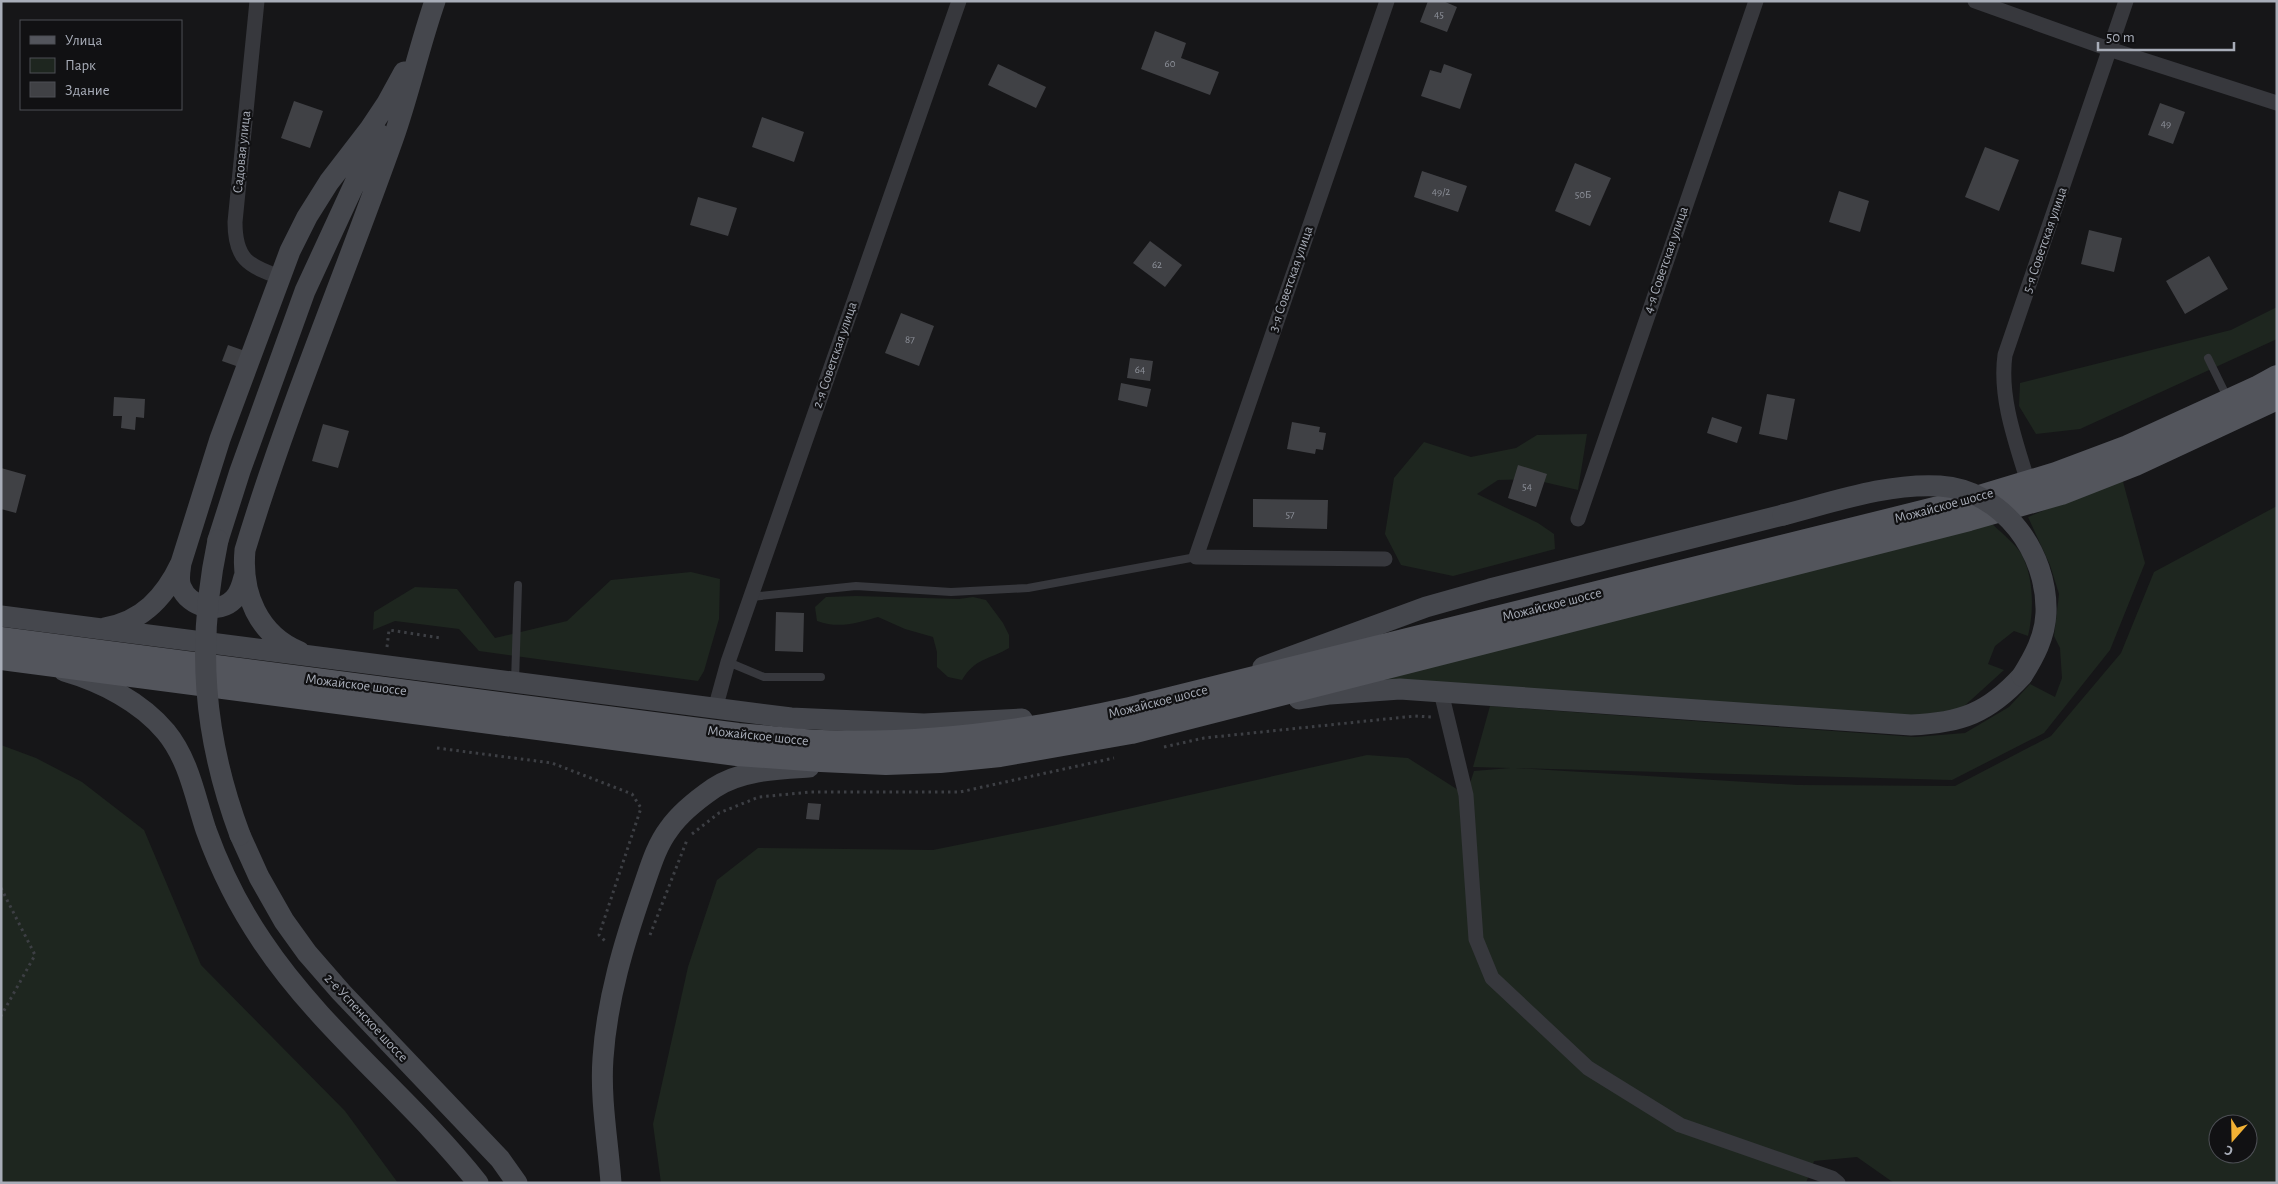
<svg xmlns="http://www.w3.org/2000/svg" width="2278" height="1184" viewBox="0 0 2278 1184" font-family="'Alegreya Sans',sans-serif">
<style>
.green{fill:#1e261f;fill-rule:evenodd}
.building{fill:#404145}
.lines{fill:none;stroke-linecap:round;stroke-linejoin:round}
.path{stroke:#3d3f44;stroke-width:3;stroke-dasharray:2.5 4;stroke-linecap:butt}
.lane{stroke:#37383d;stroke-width:8}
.street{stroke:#37383d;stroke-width:15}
.secondary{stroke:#45474d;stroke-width:21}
.primary{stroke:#53555c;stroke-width:24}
.secondary-bridge{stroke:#45474d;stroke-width:21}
.labels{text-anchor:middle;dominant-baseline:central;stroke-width:4.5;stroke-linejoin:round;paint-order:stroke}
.number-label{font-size:11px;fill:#8e929b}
.street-label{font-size:14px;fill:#a8adb8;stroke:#111113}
</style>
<rect width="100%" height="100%" fill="#161618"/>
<path class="green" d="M2277,307V339L2080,429L2036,434L2019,406L2020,383L2231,330Z
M1587,434L1578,490L1531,479L1498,480L1477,494L1538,523L1554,534L1555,549L1453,576L1401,565L1385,534L1394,478L1424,442L1471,457L1516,448L1537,435Z
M2122,478L2145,563L2110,650L2044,733L1952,780L1515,768L1798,785L1955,786L2051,736L2121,653L2154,572L2277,506V1183H1894L1857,1157L1814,1161L1806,1183H661L653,1124L688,967L717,880L758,848L933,850L1052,826L1367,755L1408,758L1466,795L1474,771L1510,768L1473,767L1490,706L1915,737L1965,733L2009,707L2030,684L2055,697L2062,678L2060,648L2054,636L2059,594L2050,565L2028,517ZM2218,1124H2248V1154H2218Z
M1989,521C1998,530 2017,545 2022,555C2034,579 2034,611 2028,636L2014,631L1995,646L1988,664L2004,670L1961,709L1911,717L1372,682Z
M691,572L720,579L719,619L704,671L698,681L479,651L459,629L395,621L373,630L374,612L415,587L457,589L495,638L567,621L611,580Z
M856,596L959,599L973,597L986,600L1003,623L1009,635V648C989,660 975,658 962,680L948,677L937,667V652L933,637L905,629L878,617C856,623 839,629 817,621L815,607L826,597Z
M1,745L36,758L82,782L144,830L201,965L345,1111L398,1183H1Z"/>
<path class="building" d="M1428,1H1443L1457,7L1447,32L1420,22Z
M1155,31L1186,43L1181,58L1219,72L1210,95L1141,69Z
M998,64L1046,87L1036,108L988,85Z
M1444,64L1472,74L1460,109L1421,96L1430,70L1441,73Z
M294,101L323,111L310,148L281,138Z
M2160,103L2185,112L2173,144L2148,135Z
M762,117L804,132L794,162L752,147Z
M1985,147L2019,160L1999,211L1965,197Z
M1575,163L1611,178L1590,226L1555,211Z
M1422,171L1467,186L1458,212L1414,197Z
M1839,191L1869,201L1860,232L1829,222Z
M698,197L737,208L728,236L690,225Z
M2089,230L2122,238L2114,272L2081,264Z
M1150,241L1182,265L1165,287L1133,263Z
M2209,256L2228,289L2185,314L2166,281Z
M901,313L934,326L919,366L885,353Z
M228,345L245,351L239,367L222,361Z
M1130,358L1153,361L1150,381L1127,378Z
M1121,383L1151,389L1147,407L1118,400Z
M1767,394L1795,399L1787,440L1759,434Z
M114,397L145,399L144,418L136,417L135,430L121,428L122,416H113Z
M1712,417L1742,427L1737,443L1707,433Z
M1292,422L1320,427L1319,432L1326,433L1323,450L1316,449L1315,454L1287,449Z
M323,424L349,431L338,468L312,461Z
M1518,465L1547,474L1536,507L1508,498Z
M1,468L26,475L16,513L1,509Z
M1253,499L1328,500L1327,529L1253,527Z
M776,612L804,613L803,652L775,651Z
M808,803L821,804L819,820L806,819Z"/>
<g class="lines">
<path class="path" d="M387,647L389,630L441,638
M1164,747L1204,738L1415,716L1431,717
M437,748L552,763L632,794L641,808L599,935L606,942
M692,834L719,813L759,797L811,792H960L1114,758
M1,888L35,955L1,1016
M650,935L687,840"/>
<path class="lane" d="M2208,358L2228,399
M751,597L856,586L951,592L1028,588L1196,557
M728,662L764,677H821
M515,682L518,585"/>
<path class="street" d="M257,1L235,222C235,259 248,266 280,277
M1975,1L2109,49L2277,103
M2028,482C2016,443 1999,397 2005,355L2126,1
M1578,519L1756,1
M1385,559L1196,557L1387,1
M1441,692L1466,795L1476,939L1492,978L1588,1068L1680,1125L1832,1178L1838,1183
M715,709L728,662L959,1"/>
<path class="secondary" d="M218,540L240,471L305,291L378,133
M181,563C180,570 178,580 181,587C189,607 219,615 234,599C240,593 242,585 244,577
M1,616L791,718L924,724L1022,719
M104,628C142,622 165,597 181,563L220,439L290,251L307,217L329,182L369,130L387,103L404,72
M300,652C258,635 241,593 245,550C287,411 344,277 393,139C409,94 419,47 435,1
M1263,667L1426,607L1490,589L1783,515
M64,671C102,682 141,702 166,732C189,760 195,797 206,830C220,869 239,907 262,941C322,1031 411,1098 478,1183
M1299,699L1330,694L1400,689L1911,725C1961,723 1988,713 2022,676
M240,835L259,877L284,921L307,953L341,992L500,1159L517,1183
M611,1183C608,1142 600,1099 603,1058C607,999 624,943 643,888C650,868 656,846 669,829C680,813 698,799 714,788C741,770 778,769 809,767"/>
<path class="primary" d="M1,639L738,735C766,737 794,741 821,742C926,746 1028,732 1130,709L1963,502L2056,474L2128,447L2257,388L2277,377
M1,658L659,744L737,754L821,760L886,763L940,761L1000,755L1131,732L1969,519L2061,493L2135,464L2277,398"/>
<path class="secondary-bridge" d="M1783,515C1834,502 1886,483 1940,486C2003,490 2048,553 2046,613C2045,637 2034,657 2022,676
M218,540C196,644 203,736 240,835"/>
</g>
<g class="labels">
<g class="number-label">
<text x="1439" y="14">45</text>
<text x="1170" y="63">60</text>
<text x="2166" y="123">49</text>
<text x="1441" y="191">49/2</text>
<text x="1583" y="194">50Б</text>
<text x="1157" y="264">62</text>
<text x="910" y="339">87</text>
<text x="1140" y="369">64</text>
<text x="1527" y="486">54</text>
<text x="1290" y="514">57</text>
</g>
<g class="street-label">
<text transform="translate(242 152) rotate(-84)">Садовая улица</text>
<text transform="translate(2045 240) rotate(-71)">5-я Советская улица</text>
<text transform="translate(1666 260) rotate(-71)">4-я Советская улица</text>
<text transform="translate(1291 279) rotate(-71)">3-я Советская улица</text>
<text transform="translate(835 355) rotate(-71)">2-я Советская улица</text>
<text transform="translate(1944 506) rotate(-15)">Можайское шоссе</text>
<text transform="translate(1552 605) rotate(-14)">Можайское шоссе</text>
<text transform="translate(356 685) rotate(7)">Можайское шоссе</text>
<text transform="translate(1158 702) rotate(-14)">Можайское шоссе</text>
<text transform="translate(758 736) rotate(6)">Можайское шоссе</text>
<text transform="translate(366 1018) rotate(47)">2-е Успенское шоссе</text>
</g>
</g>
<rect width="2278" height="1184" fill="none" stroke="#a8adb8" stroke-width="5"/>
<rect x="20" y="20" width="162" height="90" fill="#111113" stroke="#4d4f55"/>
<rect x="30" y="36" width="25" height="8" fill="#53555c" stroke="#4d4f55"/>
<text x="65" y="45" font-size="15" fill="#a8adb8">Улица</text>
<rect x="30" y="58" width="25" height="15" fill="#1e261f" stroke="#4d4f55"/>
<text x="65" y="70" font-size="15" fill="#a8adb8">Парк</text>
<rect x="30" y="82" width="25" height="15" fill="#404145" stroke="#4d4f55"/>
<text x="65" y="95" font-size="15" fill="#a8adb8">Здание</text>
<g transform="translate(2233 1139) rotate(200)"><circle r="24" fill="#111113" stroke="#4d4f55"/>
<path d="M0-4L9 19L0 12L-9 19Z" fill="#f2b134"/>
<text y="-8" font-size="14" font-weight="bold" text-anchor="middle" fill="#a8adb8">С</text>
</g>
<path d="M2098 42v8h136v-8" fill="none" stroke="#a8adb8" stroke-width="2.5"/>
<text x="2106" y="42" font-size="15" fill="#a8adb8" stroke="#111113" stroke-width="4" paint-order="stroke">50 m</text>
</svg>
